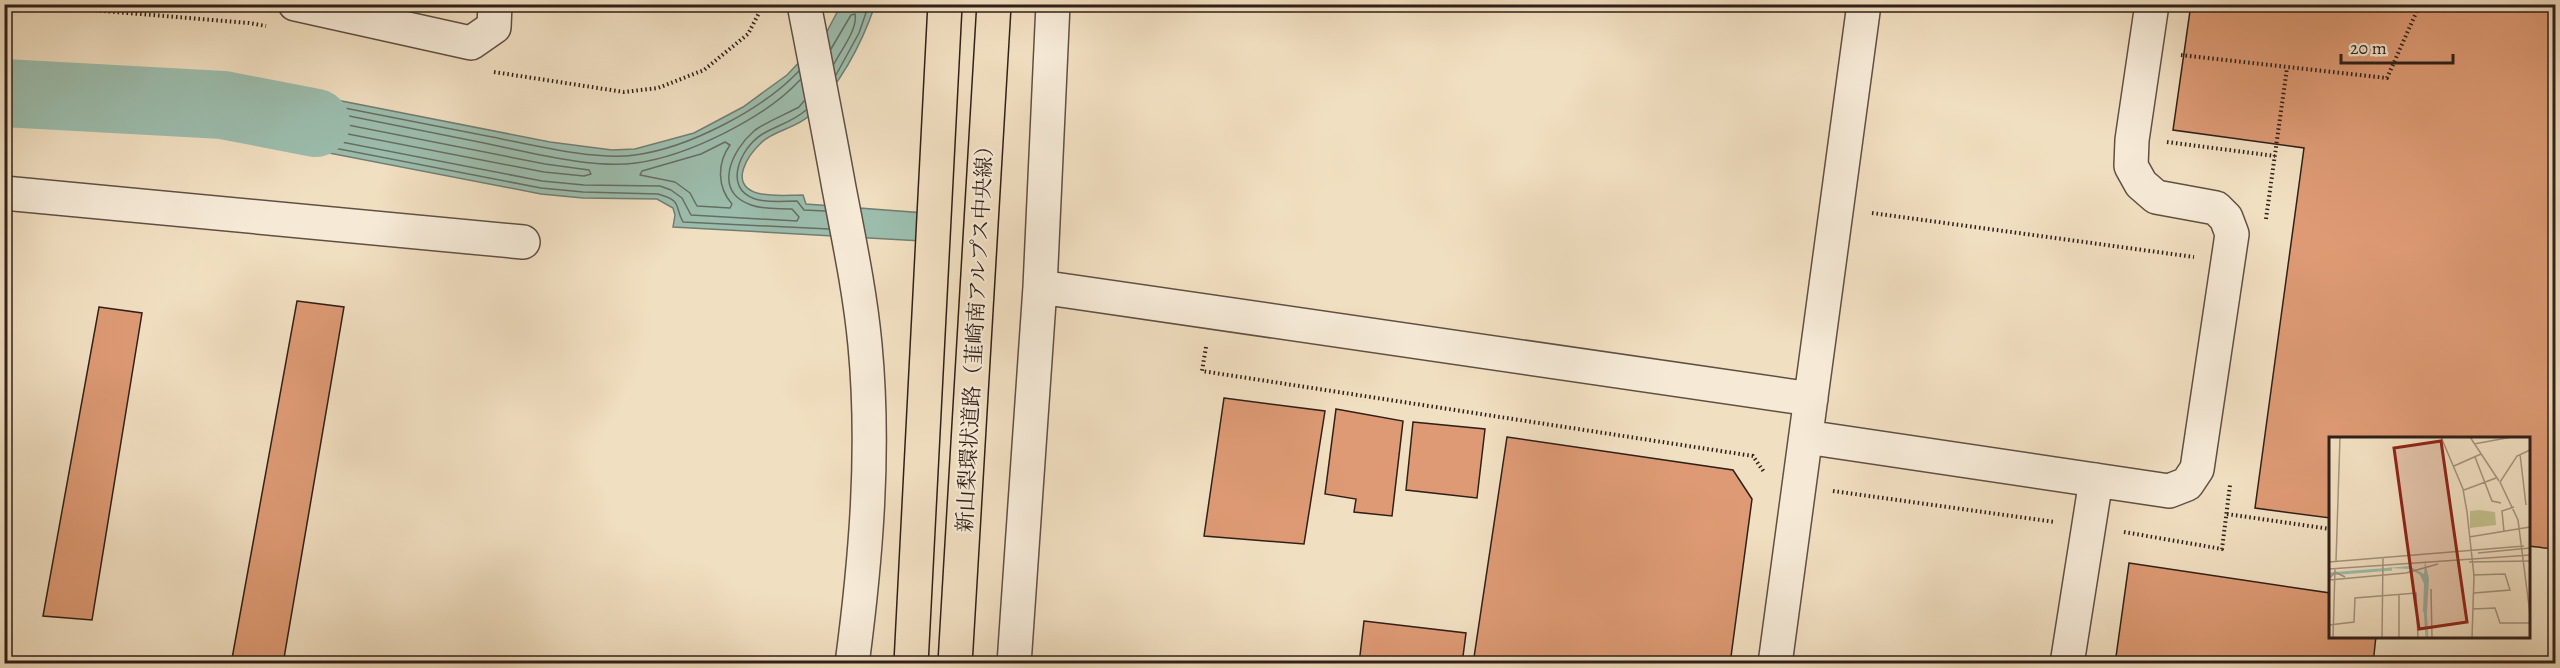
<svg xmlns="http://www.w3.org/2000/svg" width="2560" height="668" viewBox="0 0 2560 668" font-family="Alegreya,'Noto Serif JP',serif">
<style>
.water{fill:#9cbdad;stroke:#717e72;stroke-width:1.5}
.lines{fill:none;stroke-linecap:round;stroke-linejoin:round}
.shore{stroke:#666e63;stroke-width:1.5}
.river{stroke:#9cbdad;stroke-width:68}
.building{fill:#dd9a74;stroke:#302019;stroke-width:1.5}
.minor-casing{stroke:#605043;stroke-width:36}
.highway-casing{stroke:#302019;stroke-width:36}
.path{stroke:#302019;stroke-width:4;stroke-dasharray:1.5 3;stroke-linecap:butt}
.minor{stroke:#f6ead7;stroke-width:33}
.highway{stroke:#f1dfc1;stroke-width:33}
.labels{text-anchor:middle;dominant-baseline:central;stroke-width:4.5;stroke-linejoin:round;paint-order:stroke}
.street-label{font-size:21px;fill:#302019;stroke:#f6ead7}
.inset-river{fill:none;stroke:#9cbdad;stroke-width:3}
.inset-road{fill:none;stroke:#a4937e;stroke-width:1.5}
.view{fill:#8f2418;fill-opacity:0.15;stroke:#8f2418;stroke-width:3}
.inset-edge{fill:none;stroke:#302019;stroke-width:3}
</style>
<rect width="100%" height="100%" fill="#f1dfc1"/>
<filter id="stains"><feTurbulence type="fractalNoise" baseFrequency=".00333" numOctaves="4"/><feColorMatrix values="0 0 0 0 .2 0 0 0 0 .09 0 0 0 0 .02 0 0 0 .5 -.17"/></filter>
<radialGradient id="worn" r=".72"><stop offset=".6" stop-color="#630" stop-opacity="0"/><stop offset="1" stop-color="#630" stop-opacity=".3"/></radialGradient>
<path class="water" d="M841,5H875C861,46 841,83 810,115C797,128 775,130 762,142C748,155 728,184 757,193C771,197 788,195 803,195L806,204L938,214L922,241L673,227L675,215L673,208L657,199L583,198L541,194L221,132L230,79L550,142L612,150L635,149L694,133L743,107L787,75L825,35Z"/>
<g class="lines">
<path class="shore" d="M831,49L851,15L855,14C858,29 841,50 834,64
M799,71C762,110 688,148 635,155C594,161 529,144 487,136C404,119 321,103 238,87L234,89L228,126L231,128L541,188L583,192L658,194C683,201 674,206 683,222L829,229
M836,75L859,33L869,4
M800,80C765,118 688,156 636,163C592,169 529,152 484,143C404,127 324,111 244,95L241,98L237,119L239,122L542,181L584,185L660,186L671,190L682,198L691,215L797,221L799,217L792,209C779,208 764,210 751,205C712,191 732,150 754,131C762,124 788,113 799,107L804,101
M251,106L545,164L589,170L591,174L584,176L544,172L250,115L247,111Z
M806,110C793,122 775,126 761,135C741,148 722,188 755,199C768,203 783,201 797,201L804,210L825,211
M725,142L730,145C717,163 717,187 732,204L730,208L697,206L690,193L675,182L640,175L642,171L701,154Z"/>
<path class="river" d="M4,93L223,105L316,123"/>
</g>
<path class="building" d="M2191,4H2556L2554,549L2528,546V438H2330V518L2255,508L2304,148L2173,130Z
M297,301L344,307L283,664H231Z
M99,307L142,313L92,620L43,616Z
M1224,398L1325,411L1304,544L1204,536Z
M1336,409L1403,421L1392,516L1354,512L1356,499L1325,494Z
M1413,422L1485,429L1477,498L1406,490Z
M1507,437L1733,470L1752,499L1730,664H1473Z
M2129,563L2330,593V636H2376L2373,664H2115Z
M1364,621L1466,633L1462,664H1359Z"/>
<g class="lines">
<defs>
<path id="minor" d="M295,4L471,43L494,27L495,4
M804,4C816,66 828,127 839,188C849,240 860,292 865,345C875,451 866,559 852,664
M4,193L523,242
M1040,287L1811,399
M1806,437L2169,491L2187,484L2197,469L2232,234L2226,218L2216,208L2156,197L2141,184L2131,166L2132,140L2152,4
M1014,664L1040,287L1053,4
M1775,664L1864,4
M2067,664L2096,480"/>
<path id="highway" d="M911,664L945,4
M955,664L994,4"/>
</defs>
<use href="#minor" class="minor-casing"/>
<use href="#highway" class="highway-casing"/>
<path class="path" d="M19,4L249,23L266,26
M2181,55L2387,78L2420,4
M494,72L624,92L658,88L704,70L748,34L759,13L758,4
M2167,142L2275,156
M1872,213L2194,257
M2266,219L2287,68
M1206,347L1202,371L1753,456L1764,472
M1833,491L2055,522
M2227,514L2330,529
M2124,532L2222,549L2230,485"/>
<use href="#minor" class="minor"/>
<use href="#highway" class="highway"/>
</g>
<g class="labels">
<g class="street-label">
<text transform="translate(975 334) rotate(-87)">新山梨環状道路（韮崎南アルプス中央線）</text>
</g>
</g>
<g transform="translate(2329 437)">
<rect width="201" height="201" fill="#f1dfc1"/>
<path d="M150,73L166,75L167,88L141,91V74Z" fill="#c2c08d"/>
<path d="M96,123L100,142L98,175H94L95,147L91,138L82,132L59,131L80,129L95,137Z" fill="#9cbdad"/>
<path class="inset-river" d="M0,137L63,132M96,170L98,201"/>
<path class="inset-road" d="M112,0L134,52L138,75L145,139L143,201M141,0L170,44M145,7L183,0M201,13L188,19L171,45L189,83L201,177M191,17L197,68M146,20L163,64L172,66M125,29L152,17M135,53L167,41M175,95L173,74L185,70M140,100L201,90M149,116L201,111M7,124L11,0M0,125L195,109M140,125L201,124M0,132L201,118M144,138L176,137L181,153L145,156M0,142L6,135L16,140M0,143L77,136L109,127M102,152L103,201M144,172L166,171L171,186H201M0,188L25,185L26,161L87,156L89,201M4,201L6,131M53,201L54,120M70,201V158"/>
<path class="view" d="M112,4L138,185L90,192L65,11Z"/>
<rect width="201" height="201" class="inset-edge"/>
</g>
<rect width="2560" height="668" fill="none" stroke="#f1dfc1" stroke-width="24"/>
<rect x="6" y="6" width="2548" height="656" fill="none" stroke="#302019" stroke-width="3"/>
<rect x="12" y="12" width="2536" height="644" fill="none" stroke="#302019" stroke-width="1.5"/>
<path d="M2341 54v9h112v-9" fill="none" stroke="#302019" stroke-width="3"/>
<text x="2350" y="54" font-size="18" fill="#302019" stroke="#f6ead7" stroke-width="4.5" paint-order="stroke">20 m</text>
<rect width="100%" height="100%" filter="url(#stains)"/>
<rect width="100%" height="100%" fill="url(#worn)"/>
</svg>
